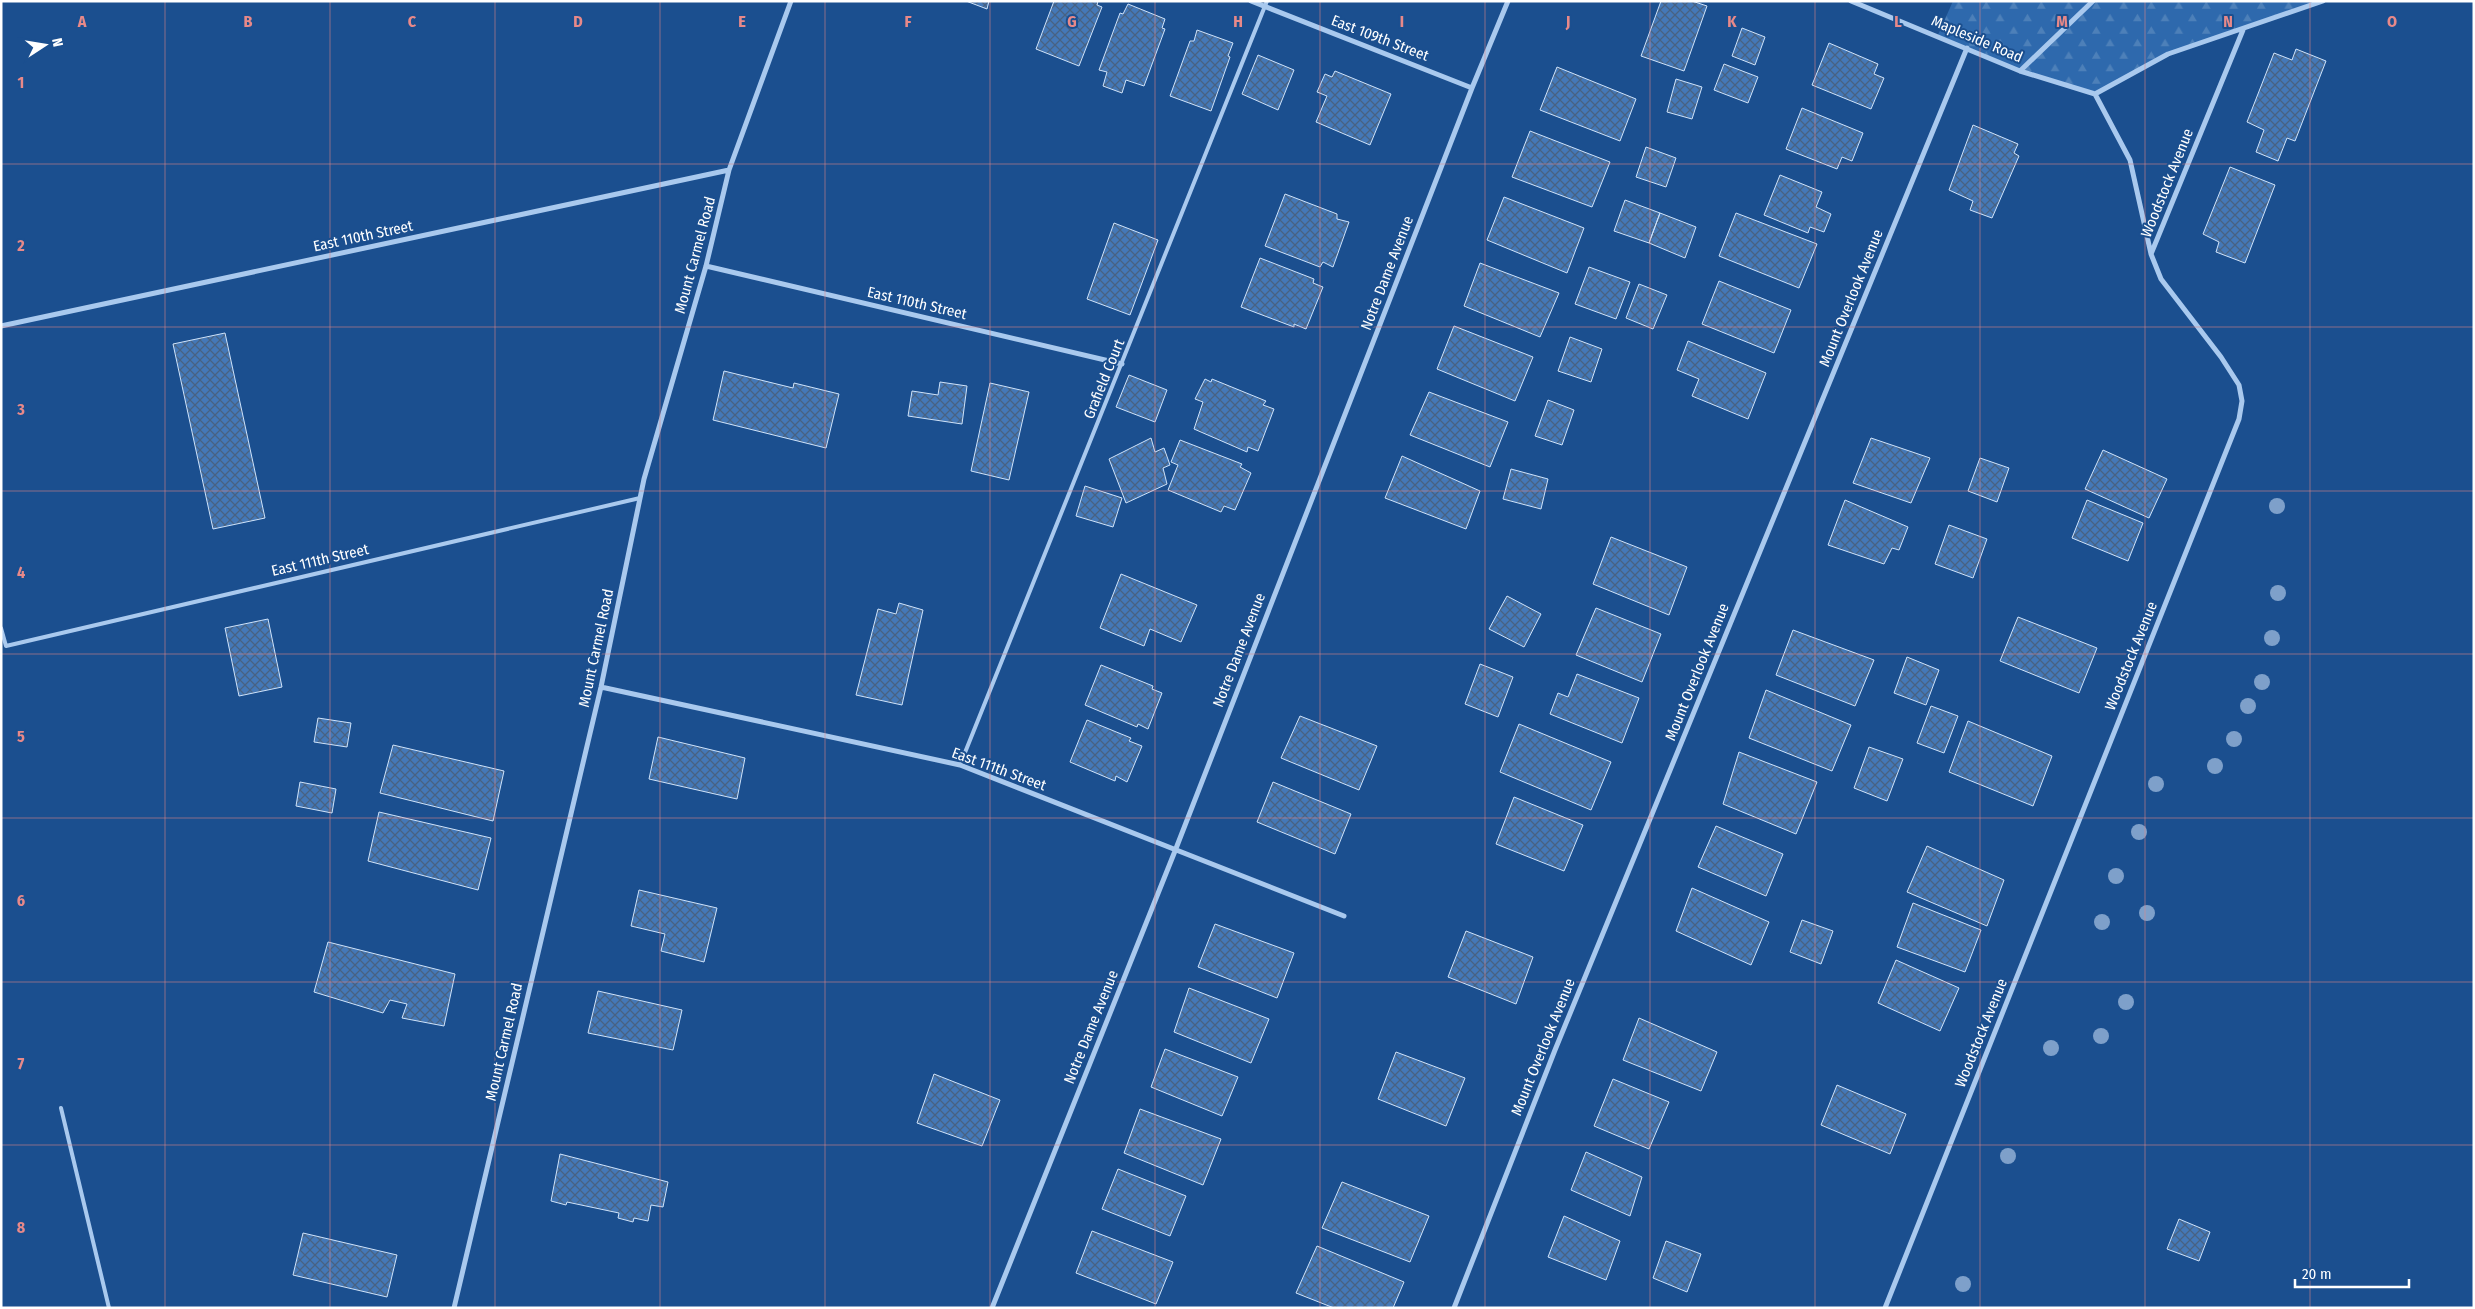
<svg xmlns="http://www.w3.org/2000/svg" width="2475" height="1309" viewBox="0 0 2475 1309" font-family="'Fira Sans Condensed',sans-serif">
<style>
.forest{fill:url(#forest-firs)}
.building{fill:url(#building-cross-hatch);stroke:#cfe3fa}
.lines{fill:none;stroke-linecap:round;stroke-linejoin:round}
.lane{stroke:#a9c9ee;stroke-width:4}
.street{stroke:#a9c9ee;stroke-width:5}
.tree{fill:#7ea0ca}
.grid{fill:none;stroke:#e88989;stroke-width:1;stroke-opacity:0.55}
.labels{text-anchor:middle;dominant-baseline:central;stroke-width:4;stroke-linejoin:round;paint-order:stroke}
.street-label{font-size:15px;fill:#fff;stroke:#1b4f8f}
.grid-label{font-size:16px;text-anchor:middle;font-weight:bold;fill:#e88989;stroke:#1b4f8f;stroke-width:4;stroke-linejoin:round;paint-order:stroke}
</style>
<defs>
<pattern id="forest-firs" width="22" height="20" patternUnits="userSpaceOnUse" patternTransform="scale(1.25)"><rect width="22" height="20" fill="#2e69ad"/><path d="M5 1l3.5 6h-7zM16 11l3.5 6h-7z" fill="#4d80b9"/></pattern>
<pattern id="building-cross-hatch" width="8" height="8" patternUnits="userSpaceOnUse" patternTransform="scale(1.25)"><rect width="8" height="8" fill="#4478b7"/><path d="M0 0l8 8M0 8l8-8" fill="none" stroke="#486282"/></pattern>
</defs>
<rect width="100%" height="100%" fill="#1b4f8f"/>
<path class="forest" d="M1953,1H2317L2168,54L2095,94L2020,71L1938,35Z"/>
<path class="building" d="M966,1H989L987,9Z
M1054,1H1098L1097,5L1102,7L1079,66L1036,49Z
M1661,1H1692L1707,6L1684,71L1641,56Z
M1128,4L1165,19L1162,28L1165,29L1144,86L1126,80L1122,93L1103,86L1107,72L1099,70L1120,13L1123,14Z
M1742,28L1765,37L1755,65L1732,56Z
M1197,30L1233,43L1228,56L1230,57L1211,111L1170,96L1190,41H1194Z
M1829,43L1878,64L1874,74L1884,78L1871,109L1812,85Z
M2296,49L2326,61L2295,141L2287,138L2278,161L2256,152L2264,130L2247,122L2274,53L2292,60Z
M1258,55L1294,70L1278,110L1242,94Z
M1724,64L1758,77L1748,103L1714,90Z
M1557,67L1636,99L1620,141L1540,110Z
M1335,71L1391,94L1370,145L1316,122L1327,96L1317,92L1325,74L1332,77Z
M1676,79L1702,87L1692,119L1667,112Z
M1802,108L1863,133L1852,161L1842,157L1837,169L1786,149Z
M1973,125L2018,144L2014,153L2019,156L1992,218L1970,210L1973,201L1949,190Z
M1530,131L1610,162L1592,207L1512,177Z
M1646,147L1676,158L1666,187L1636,177Z
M2230,167L2275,185L2245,263L2216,252L2219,242L2203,234Z
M1780,175L1822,192L1816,207L1831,214L1824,232L1810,227L1808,233L1764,215Z
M1285,194L1337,214V219L1349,222L1333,267L1323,262L1320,267L1265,246Z
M1504,197L1584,228L1567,273L1487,240Z
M1625,200L1660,213L1649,243L1614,231Z
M1660,213L1696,227L1685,258L1649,243Z
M1736,213L1817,244L1799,288L1719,256Z
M1114,223L1158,240L1130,315L1087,299Z
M1260,258L1314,279L1313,283L1323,287L1306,329L1294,324V327L1241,307Z
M1480,263L1559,293L1540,337L1464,306Z
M1589,267L1630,282L1616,319L1575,304Z
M1719,281L1791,310L1774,353L1702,324Z
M1639,284L1667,295L1653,329L1626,318Z
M1454,326L1533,357L1515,401L1437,369Z
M225,333L265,518L213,529L173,344Z
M1570,337L1602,349L1591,382L1558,371Z
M1688,341L1766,373L1748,419L1692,396L1699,379L1677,370Z
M724,371L793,388L794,383L839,394L826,448L713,420Z
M1129,375L1167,390L1155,422L1116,407Z
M1205,379L1211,382L1212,379L1266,401L1263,405L1274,409L1258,451L1248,447L1247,452L1194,429L1203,402L1195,399Z
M940,382L967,386L962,424L908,416L912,391L938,395Z
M990,383L1029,392L1009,480L971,471Z
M1429,392L1508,422L1490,467L1410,435Z
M1548,400L1574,410L1562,445L1535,436Z
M1151,438L1155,452L1164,448L1170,465L1163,468L1167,484L1126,503L1109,459Z
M1871,438L1930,458L1911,503L1853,483Z
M1180,440L1242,464L1240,467L1251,473L1235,510L1224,506L1221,512L1168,490L1178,465L1171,462Z
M2103,450L2167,479L2149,518L2085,489Z
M1402,456L1480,491L1466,529L1385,498Z
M1980,458L2009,468L1997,502L1968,491Z
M1511,469L1548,479L1541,509L1503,499Z
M1085,486L1122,498L1113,527L1076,516Z
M1845,500L1908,527L1899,550L1892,548L1884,564L1828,545Z
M2087,500L2143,523L2128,561L2072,538Z
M1949,525L1987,539L1973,578L1935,564Z
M1611,537L1687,567L1669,615L1593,584Z
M1121,574L1197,605L1181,642L1150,629L1144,646L1100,628Z
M1507,596L1541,614L1524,647L1489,629Z
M899,603L923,610L902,705L856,695L878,609L896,614Z
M1596,608L1661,634L1642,682L1576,655Z
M2018,617L2097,648L2079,693L2000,661Z
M268,619L282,687L239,696L225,628Z
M1793,630L1874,660L1855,706L1776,675Z
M1907,657L1939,670L1926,705L1894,693Z
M1480,664L1513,677L1498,717L1465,704Z
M1101,665L1153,686L1152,689L1162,693L1148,729L1138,724L1137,727L1085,705Z
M1577,674L1639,698L1622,743L1550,714L1558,693L1568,697Z
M1766,690L1851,725L1832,771L1749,738Z
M1931,706L1958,716L1944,753L1917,743Z
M1300,716L1377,746L1359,790L1281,758Z
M318,718L351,723L347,747L314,742Z
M1087,720L1131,738L1129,741L1142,746L1127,782L1116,776L1115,781L1070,762Z
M1968,721L2052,756L2033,806L1949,772Z
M1519,724L1611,762L1591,810L1500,772Z
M658,737L745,758L737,799L649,779Z
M393,745L504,771L493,821L380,793Z
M1869,747L1903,759L1887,801L1854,788Z
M1739,752L1817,782L1796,834L1723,804Z
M300,782L336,789L332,813L296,806Z
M1273,782L1351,814L1335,854L1257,822Z
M1514,797L1583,825L1564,871L1496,844Z
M379,812L491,838L478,890L368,861Z
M1716,826L1783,854L1766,896L1698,867Z
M1927,846L2004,880L1987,926L1907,892Z
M1692,888L1769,922L1751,965L1676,931Z
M639,890L717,908L704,962L661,951L665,934L631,926Z
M1913,903L1981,930L1965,972L1897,947Z
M1802,920L1833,931L1821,964L1790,952Z
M1215,924L1294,953L1277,998L1198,967Z
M1466,931L1533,957L1516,1004L1448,977Z
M328,942L455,974L444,1026L402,1018L407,1004L390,1000L383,1013L314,992Z
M1896,960L1959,988L1940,1031L1878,1003Z
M1189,988L1269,1019L1251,1063L1174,1032Z
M598,991L682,1010L673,1050L588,1033Z
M1639,1018L1717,1052L1701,1091L1623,1060Z
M1165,1049L1238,1077L1222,1116L1151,1087Z
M1396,1052L1465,1078L1446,1126L1378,1099Z
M934,1074L1000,1100L982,1146L917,1123Z
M1613,1079L1669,1102L1649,1149L1594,1126Z
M1837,1085L1906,1114L1890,1154L1821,1125Z
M1140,1109L1221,1139L1203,1185L1124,1153Z
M1586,1152L1642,1177L1630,1216L1571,1190Z
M560,1154L668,1182L663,1207L651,1205L648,1221L634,1218L633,1222L618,1218L619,1213L567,1202L566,1205L551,1201Z
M1118,1169L1186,1196L1170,1236L1102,1209Z
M1342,1182L1429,1216L1410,1262L1322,1228Z
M1564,1216L1620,1241L1606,1280L1548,1257Z
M2179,1219L2210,1232L2199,1261L2167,1249Z
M1092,1231L1173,1262L1156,1304L1076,1273Z
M303,1233L397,1255L387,1297L293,1275Z
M1666,1241L1701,1254L1687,1292L1653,1278Z
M1317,1246L1404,1282L1393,1308H1334L1296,1293Z"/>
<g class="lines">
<path class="lane" d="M1,628L6,646L640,498
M960,765L1267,1
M61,1108L109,1308"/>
<path class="street" d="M1251,1L1472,88
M1851,1L2020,71L2095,94L2168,54L2323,1
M2020,71L2093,1
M2095,94L2130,160L2151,254
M706,266L1122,364
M1,326L729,170
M601,687L960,765L1344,916
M454,1308L601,687L644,479L706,266L729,170L791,1
M992,1308L1175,851L1472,88L1508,1
M1454,1308L1555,1050L1967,48
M1885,1308L2239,419L2242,401L2239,385L2221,357L2161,279L2151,254L2243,30"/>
</g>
<g class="tree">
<circle cx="2277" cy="506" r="8"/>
<circle cx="2278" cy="593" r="8"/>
<circle cx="2272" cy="638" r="8"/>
<circle cx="2262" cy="682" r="8"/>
<circle cx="2248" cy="706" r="8"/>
<circle cx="2234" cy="739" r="8"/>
<circle cx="2215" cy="766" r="8"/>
<circle cx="2156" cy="784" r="8"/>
<circle cx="2139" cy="832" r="8"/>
<circle cx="2116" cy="876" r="8"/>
<circle cx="2147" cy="913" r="8"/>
<circle cx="2102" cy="922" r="8"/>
<circle cx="2126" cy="1002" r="8"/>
<circle cx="2101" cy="1036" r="8"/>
<circle cx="2051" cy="1048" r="8"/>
<circle cx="2008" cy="1156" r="8"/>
<circle cx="1963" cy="1284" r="8"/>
</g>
<path class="grid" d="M165,1V1308M330,1V1308M495,1V1308M660,1V1308M825,1V1308M990,1V1308M1155,1V1308M1320,1V1308M1485,1V1308M1650,1V1308M1815,1V1308M1980,1V1308M2145,1V1308M2310,1V1308M1,164H2474M1,327H2474M1,491H2474M1,654H2474M1,818H2474M1,982H2474M1,1145H2474"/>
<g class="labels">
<g class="street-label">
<text transform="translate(1380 38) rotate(21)">East 109th Street</text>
<text transform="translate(1977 39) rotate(23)">Mapleside Road</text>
<text transform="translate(2167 183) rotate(-68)">Woodstock Avenue</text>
<text transform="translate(363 236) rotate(-12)">East 110th Street</text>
<text transform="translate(695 255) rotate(-75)">Mount Carmel Road</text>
<text transform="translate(1387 273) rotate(-69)">Notre Dame Avenue</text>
<text transform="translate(1851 298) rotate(-68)">Mount Overlook Avenue</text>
<text transform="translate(917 303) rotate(13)">East 110th Street</text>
<text transform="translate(1104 379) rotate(-68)">Grafield Court</text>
<text transform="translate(320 560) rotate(-13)">East 111th Street</text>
<text transform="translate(596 648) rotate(-78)">Mount Carmel Road</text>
<text transform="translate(1239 650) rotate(-69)">Notre Dame Avenue</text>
<text transform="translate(2131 656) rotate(-68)">Woodstock Avenue</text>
<text transform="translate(1697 672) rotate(-68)">Mount Overlook Avenue</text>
<text transform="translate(999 769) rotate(20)">East 111th Street</text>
<text transform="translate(1091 1027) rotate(-68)">Notre Dame Avenue</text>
<text transform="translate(1981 1033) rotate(-68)">Woodstock Avenue</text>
<text transform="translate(504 1042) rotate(-77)">Mount Carmel Road</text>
<text transform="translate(1543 1047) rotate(-68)">Mount Overlook Avenue</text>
</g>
</g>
<g class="grid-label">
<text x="82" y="27">A</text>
<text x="248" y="27">B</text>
<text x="412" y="27">C</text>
<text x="578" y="27">D</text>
<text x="742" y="27">E</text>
<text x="908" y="27">F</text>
<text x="1072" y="27">G</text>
<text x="1238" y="27">H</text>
<text x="1402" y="27">I</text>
<text x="1568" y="27">J</text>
<text x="1732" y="27">K</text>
<text x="1898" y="27">L</text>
<text x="2062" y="27">M</text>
<text x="2228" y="27">N</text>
<text x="2392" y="27">O</text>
<text x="21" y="88">1</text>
<text x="21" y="251">2</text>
<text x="21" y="415">3</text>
<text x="21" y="578">4</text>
<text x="21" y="742">5</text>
<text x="21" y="906">6</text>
<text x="21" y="1069">7</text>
<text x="21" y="1233">8</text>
</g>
<rect width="2475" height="1309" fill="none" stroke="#ffffff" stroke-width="5"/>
<g transform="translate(45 45) rotate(78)" stroke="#1b4f8f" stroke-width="4" paint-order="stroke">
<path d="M0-4L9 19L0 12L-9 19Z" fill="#ffffff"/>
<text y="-8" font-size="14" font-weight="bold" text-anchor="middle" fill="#ffffff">N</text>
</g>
<path d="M2295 1279v8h114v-8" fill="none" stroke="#ffffff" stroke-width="2.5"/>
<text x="2302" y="1279" font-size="15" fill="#ffffff" stroke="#1b4f8f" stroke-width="4" paint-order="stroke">20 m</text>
</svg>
